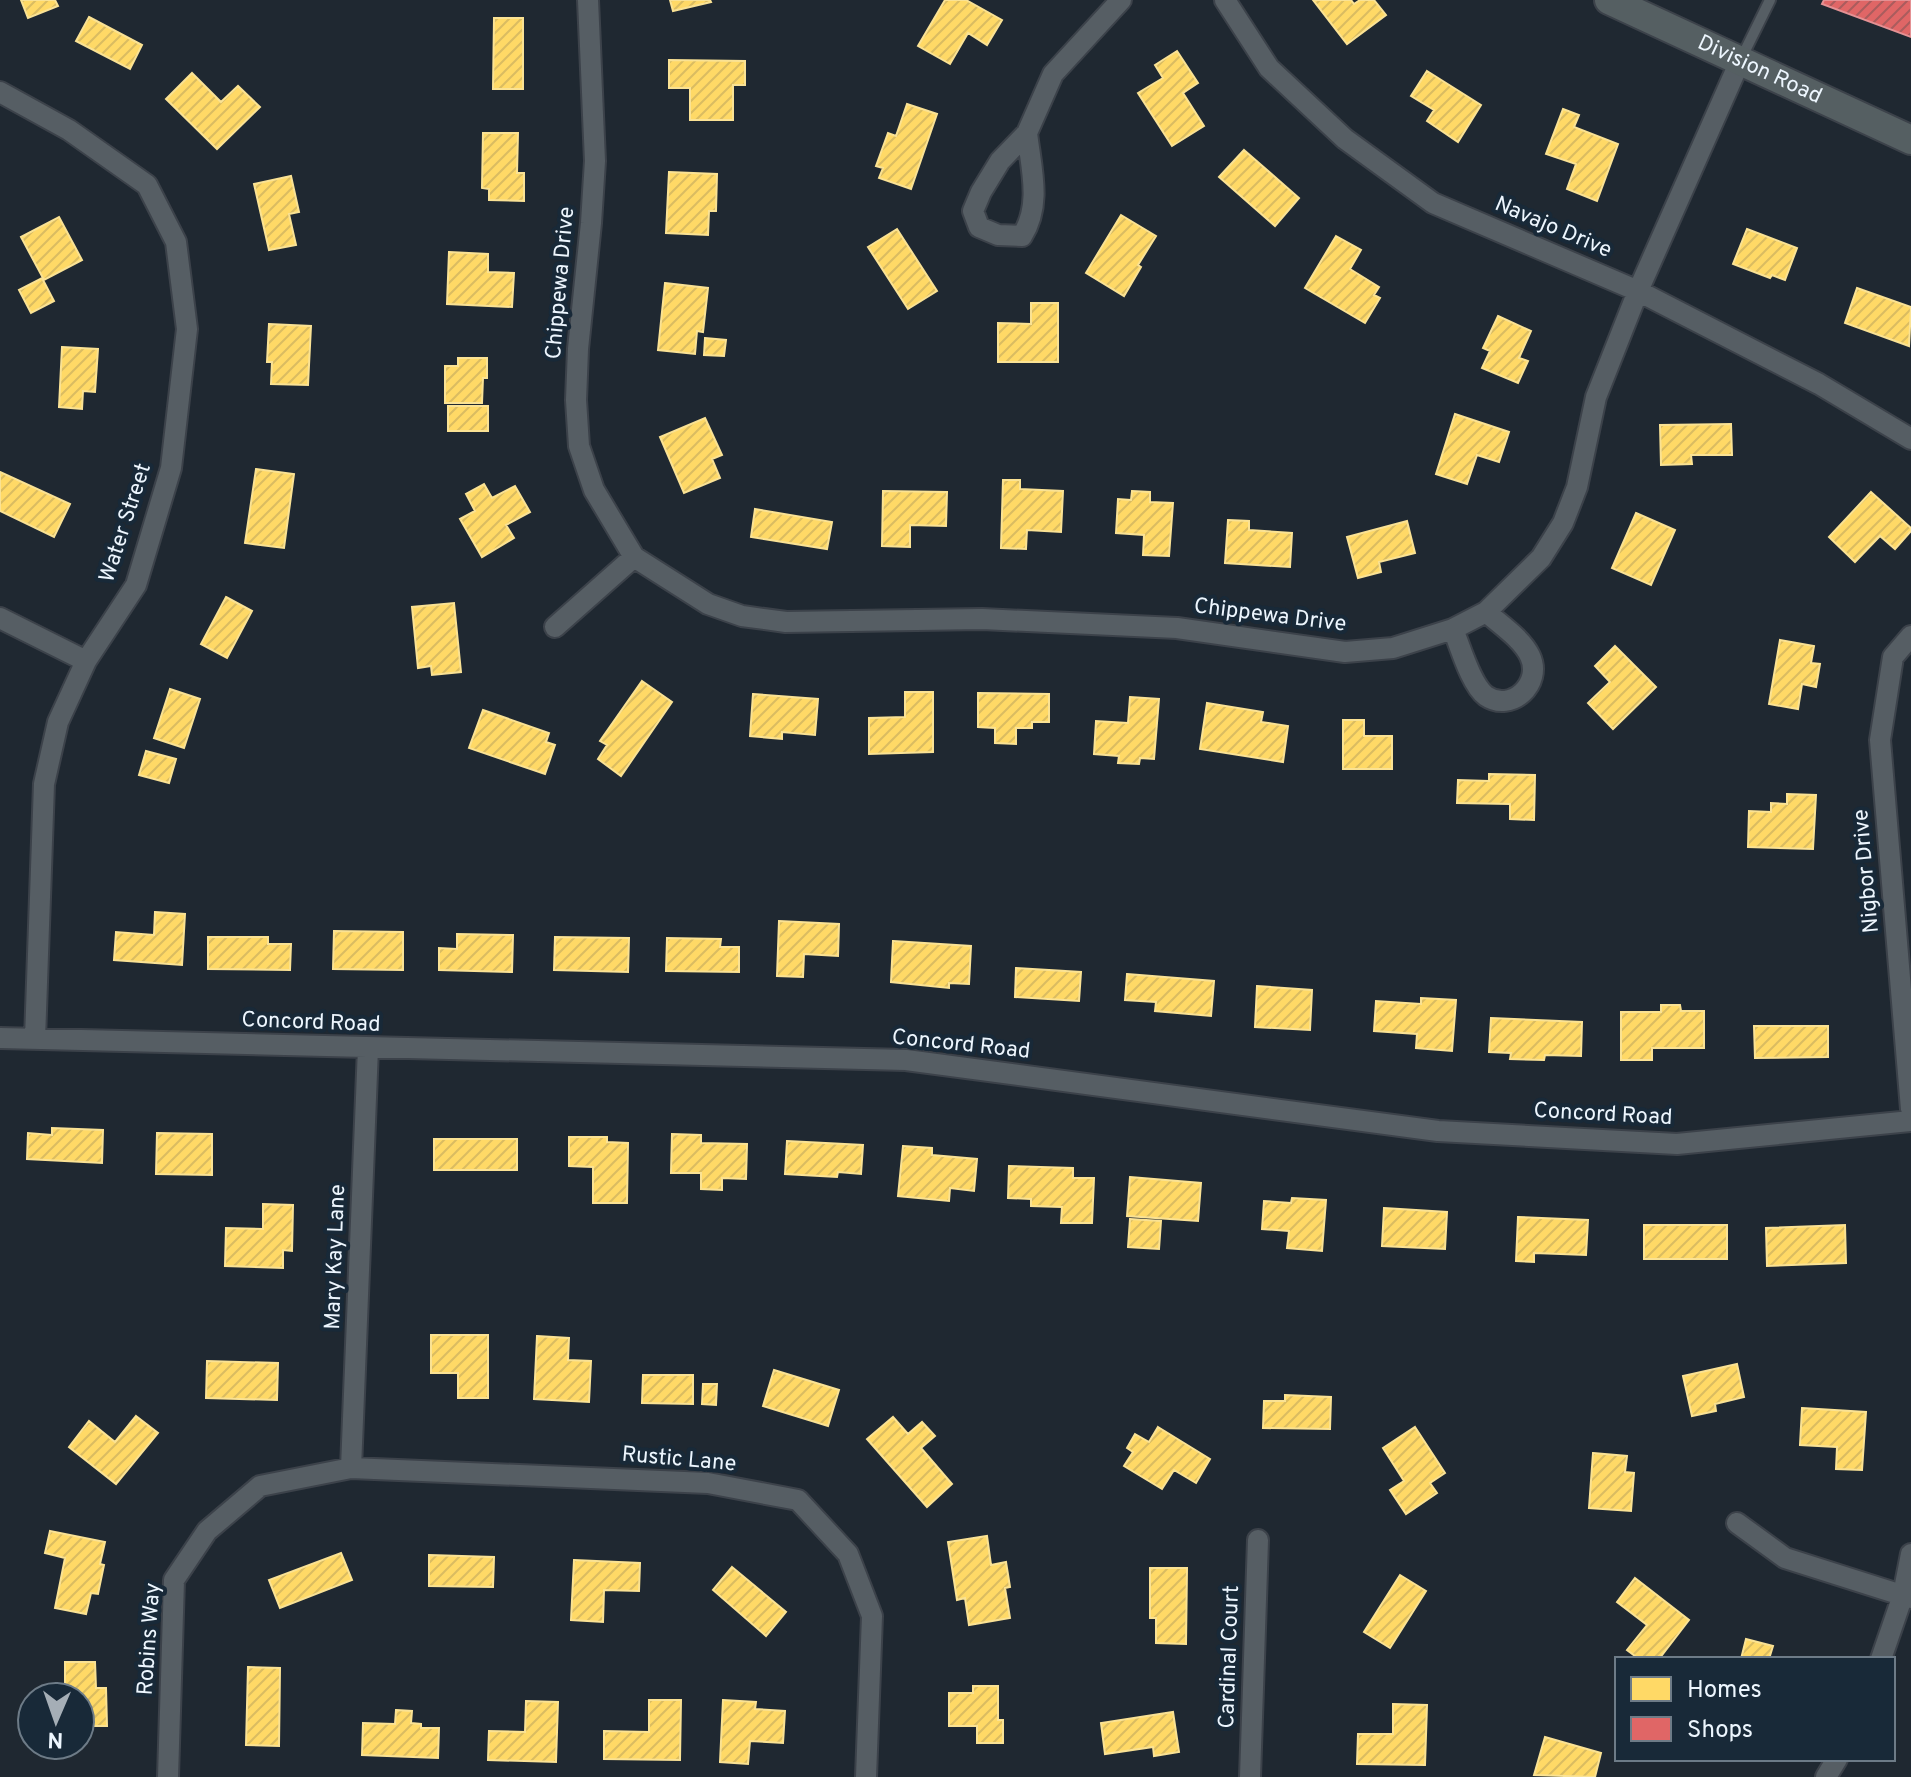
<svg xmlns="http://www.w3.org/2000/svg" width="1911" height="1777" viewBox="0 0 1911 1777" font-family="Overpass,sans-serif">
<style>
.homes{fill:url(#homes-hatch);stroke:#fae294;stroke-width:2}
.shops{fill:url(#shops-hatch);stroke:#e49194;stroke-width:2}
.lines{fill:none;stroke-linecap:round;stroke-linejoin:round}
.lane-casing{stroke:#3c424a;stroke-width:14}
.street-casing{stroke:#3c424a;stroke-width:24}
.secondary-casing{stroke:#3c424a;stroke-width:32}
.lane{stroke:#565e64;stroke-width:10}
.street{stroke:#565e64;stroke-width:20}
.secondary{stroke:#555f62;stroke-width:28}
.labels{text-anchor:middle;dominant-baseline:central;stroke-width:8;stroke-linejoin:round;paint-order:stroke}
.street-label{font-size:22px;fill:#edf6fe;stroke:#182938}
</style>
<defs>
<pattern id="homes-hatch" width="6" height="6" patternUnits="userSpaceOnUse" patternTransform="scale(2)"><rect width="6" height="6" fill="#ffd966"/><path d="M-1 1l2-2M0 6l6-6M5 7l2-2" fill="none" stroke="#dabc61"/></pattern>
<pattern id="shops-hatch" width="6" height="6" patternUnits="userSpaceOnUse" patternTransform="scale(2)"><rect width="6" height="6" fill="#e06666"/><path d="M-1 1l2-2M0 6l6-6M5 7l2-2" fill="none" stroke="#aa5c5d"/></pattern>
</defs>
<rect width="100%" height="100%" fill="#1f2831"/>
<path class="homes" d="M21,0H55L58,6L28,18Z
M670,0H710L711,2L673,11Z
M945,0H966L1002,20L987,45L968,33L950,64L918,46Z
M1313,0H1351L1354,4L1360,0H1374L1386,15L1347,44Z
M89,17L142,45L130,69L76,41Z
M494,18H523V89H493Z
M1177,51L1198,83L1183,93L1204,126L1172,146L1138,93L1163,78L1155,65Z
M669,60L745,61V85H733V120H690V88H669Z
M1427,71L1481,105L1458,142L1427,121L1434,110L1411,96Z
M192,73L221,102L238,86L260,107L217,149L166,99Z
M907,104L937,114L911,189L879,178L883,168L876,166L888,133L896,136Z
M1563,109L1579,115L1574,127L1618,144L1597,201L1567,189L1576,164L1546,154Z
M483,133H518L517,173H524V201L489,200V189L482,188Z
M1244,150L1299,198L1275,226L1219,177Z
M669,172L717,174L716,211H709L708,235L666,233Z
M291,176L299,212L289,214L296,245L269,250L254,184Z
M1121,215L1156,236L1138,265L1141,267L1124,296L1086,273Z
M59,217L82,260L44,280L21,237Z
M897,229L937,291L908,309L868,247Z
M1747,229L1797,248L1785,280L1772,275L1770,278L1733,264Z
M1336,236L1361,250L1350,269L1379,287L1374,295L1380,298L1365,323L1305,288Z
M449,252L488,254V272L514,273L512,307L447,304Z
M42,278L54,301L31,313L19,290Z
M665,283L708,288L703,332L697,331L695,354L658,350Z
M1857,288L1911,307L1909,346L1845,323Z
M1031,303H1058V362H998V323L1031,324Z
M1498,316L1531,331L1519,358L1528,361L1518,383L1482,368L1490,351L1483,348Z
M269,324L311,326L308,385L271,384L272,362H267Z
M705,338L726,340L724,356L704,355Z
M62,347L98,349L95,392L83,391L82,409L59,407Z
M458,358H487V378H483L482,403H445V366H458Z
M448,406H488V431H448Z
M1455,414L1509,432L1499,462L1477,455L1467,484L1436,474Z
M705,418L722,455L712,459L720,478L684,493L660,437Z
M1731,424L1732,455H1691L1692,464L1661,465L1660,425Z
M256,469L294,474L284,548L245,543Z
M0,472L70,504L54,537L0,511Z
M1003,480H1020V489L1063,491L1061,532L1027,530L1026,549L1001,548Z
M484,484L492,498L515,486L530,512L506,525L514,538L482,557L460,519L475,511L466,494Z
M883,491L947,492L946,526L910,525V547L882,546Z
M1132,491L1150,492V502L1173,503L1169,556L1143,555L1144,535L1116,533L1118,499L1131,500Z
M1871,492L1911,528V531L1895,549L1880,536L1855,562L1829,537Z
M755,509L832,522L827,549L751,537Z
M1636,513L1675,530L1651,585L1612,568Z
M1228,520L1249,521V530L1292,533L1290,567L1225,563Z
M1407,521L1415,553L1379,562L1381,572L1358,578L1347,537Z
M226,597L252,611L227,658L201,644Z
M454,603L461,672L432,675L431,666L418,668L412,607Z
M1780,640L1814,646L1811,663L1820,664L1816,687L1802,684L1798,709L1769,704Z
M1615,646L1656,687L1613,729L1588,703L1610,682L1595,666Z
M642,681L672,702L621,776L598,759L607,745L600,741Z
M170,689L200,699L184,748L154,738Z
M905,692H933V752L869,754V718L905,717Z
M978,693L1049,694V722H1032V728H1016V744L995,743V728L978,727Z
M753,694L818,699L815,735L782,732V739L750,736Z
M1130,697L1159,699L1154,759L1140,758L1139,764L1118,763L1119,756L1094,754L1096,721L1128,723Z
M1207,703L1263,712L1261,722L1288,726L1283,762L1200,749Z
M483,710L549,733L546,742L555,745L545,774L469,748Z
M1343,720H1364V736H1392V769H1343Z
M146,751L176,759L169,783L139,775Z
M1489,774L1535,775L1534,820L1510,819V804L1457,803L1458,780L1489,781Z
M1787,794L1816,795L1813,849L1748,847L1749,811L1771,812V803L1787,804Z
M155,912L185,914L182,965L114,960L116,932L154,935Z
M779,921L839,924L838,956L804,954L803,977L777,976Z
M334,931L403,932V970L333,969Z
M457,934L513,935L512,972L439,970V948L457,949Z
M208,937H268V944H291L290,970L208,969Z
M555,937L629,938L628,972L554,970Z
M667,938L721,939L720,947H739V972L666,971Z
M893,941L971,946L969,984L949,983V988L891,982Z
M1016,968L1081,972L1079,1001L1015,997Z
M1127,974L1214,981L1211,1016L1155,1011L1156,1002L1125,1000Z
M1257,986L1312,990L1310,1030L1255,1027Z
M1421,998L1456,1000L1452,1051L1416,1048L1417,1034L1374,1031L1376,1001L1421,1004Z
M1661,1005H1680L1681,1011H1704V1048H1652V1060H1621V1012H1661Z
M1491,1018L1582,1022L1581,1056L1545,1055L1544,1060L1510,1059L1511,1053L1489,1052Z
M1754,1026H1828V1057L1755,1058Z
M52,1128L103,1130L102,1163L27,1159L28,1133L52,1135Z
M157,1133L212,1134V1175L156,1174Z
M672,1134L701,1135V1143L747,1144L746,1179L722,1178V1190L701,1189V1173H671Z
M569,1137H607V1142L628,1143L627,1203H593V1167L569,1166Z
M434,1139H517V1170H434Z
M787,1141L863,1145L861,1174L838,1172L837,1177L785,1174Z
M903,1146L932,1148V1155L977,1159L974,1191L950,1188L949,1201L898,1196Z
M1009,1166L1073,1168V1178H1094L1092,1223H1061L1062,1207L1031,1206V1199L1008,1198Z
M1130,1177L1201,1183L1198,1221L1127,1216Z
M1292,1198L1326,1200L1322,1251L1287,1248L1289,1231L1262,1229L1264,1201L1291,1203Z
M263,1204L293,1205L292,1251L283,1250V1268L225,1266L226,1228L263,1229Z
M1384,1208L1447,1212L1445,1249L1382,1246Z
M1518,1217L1588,1220L1586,1255L1534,1253V1262L1516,1261Z
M1130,1219L1161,1221L1159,1249L1128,1247Z
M1644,1225H1727V1259H1644Z
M1845,1225L1846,1263L1767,1266L1766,1228Z
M431,1335H488V1398H458V1373H431Z
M537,1336L569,1338L568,1360L591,1361L589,1402L534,1399Z
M207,1361L278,1363L277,1400L206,1398Z
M1737,1364L1744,1397L1715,1404L1716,1411L1692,1416L1683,1376Z
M774,1370L839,1390L828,1426L763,1406Z
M643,1375H693V1404L642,1403Z
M703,1384H717L716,1405L702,1404Z
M1285,1395L1331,1397L1330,1429L1263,1428L1264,1401H1285Z
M1802,1408L1866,1412L1862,1470L1836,1469L1837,1447L1800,1445Z
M136,1416L158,1433L116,1484L69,1447L89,1421L115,1442Z
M893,1417L908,1434L922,1422L935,1436L921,1448L952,1484L927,1507L867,1439Z
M1158,1427L1210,1459L1196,1483L1174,1470L1162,1489L1124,1466L1133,1452L1127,1448L1135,1434L1149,1442Z
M1415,1427L1445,1473L1430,1483L1437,1493L1406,1514L1390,1490L1404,1481L1383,1448Z
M1593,1453L1627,1456L1625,1472L1634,1473L1631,1511L1589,1508Z
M50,1531L105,1542L100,1564L104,1565L98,1594L91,1593L86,1614L55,1608L65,1558L45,1553Z
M987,1536L991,1565L1006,1562L1010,1587L1005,1588L1010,1618L969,1625L965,1598L957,1600L948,1542Z
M341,1553L352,1580L280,1608L269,1580Z
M429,1555L494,1557L493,1587L429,1586Z
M574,1560L640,1563L639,1591L604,1590L603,1622L571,1620Z
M732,1567L786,1612L766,1636L713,1590Z
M1150,1568H1187L1186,1644L1156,1643V1618H1150Z
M1400,1575L1426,1591L1390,1648L1364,1632Z
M1635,1578L1689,1620L1659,1659H1639L1627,1650L1647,1625L1617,1602Z
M1746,1639L1773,1646L1769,1659H1741Z
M65,1662H95L96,1688H106L107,1726H82V1737H80V1697H65Z
M248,1667L280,1668L279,1746L246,1745Z
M973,1686H998V1720H1003V1743H977V1726H949V1693H973Z
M649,1700H681L680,1760L604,1759V1731L649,1732Z
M723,1700L756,1702L755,1709L785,1711L783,1743L750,1741L748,1764L720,1762Z
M526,1701L558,1702L556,1762L488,1760L489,1731L525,1732Z
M1393,1704L1427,1705L1425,1765L1357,1764L1358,1734H1393Z
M396,1710L412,1711L411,1723L421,1724V1728H439L438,1758L362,1755L363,1723L395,1724Z
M1173,1712L1179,1752L1154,1756L1153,1747L1105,1754L1101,1723Z
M1545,1737L1601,1753L1595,1777L1534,1775Z"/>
<path class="shops" d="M1824,0H1911V37L1822,4Z"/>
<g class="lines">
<defs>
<path id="lane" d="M1741,59L1770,0"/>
<path id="street" d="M588,0L595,161L591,223L578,349L576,400L579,446L594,490L634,557L708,604L742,616L786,622L982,619L1177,628L1345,652L1393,648L1453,629L1486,612L1541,558L1563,523L1577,487L1596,397L1638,291L1740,61
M1225,0L1269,68L1345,139L1433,203L1638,291L1819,384L1911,439
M0,92L69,130L147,185L176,242L187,329L171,468L136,585L86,661L58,722L44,784L35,1039
M1027,133C1031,168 1042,205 1022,236L998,235L979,227L973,211L981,192L1000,161L1027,133L1053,74L1121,0
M0,618L86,661
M555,627L634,557
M1453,629C1460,646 1471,685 1486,696C1511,713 1543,684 1530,656C1522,639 1501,625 1486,612
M1911,636L1893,657L1880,740L1911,1109
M0,1038L906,1060L1438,1131L1677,1144L1911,1121
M351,1468L368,1048
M1737,1523L1785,1558L1911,1598
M1881,1659L1903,1595L1911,1554
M168,1777L174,1580L207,1531L260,1486L351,1468L708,1483L798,1500L848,1554L872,1616L866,1777
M1250,1777L1258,1540
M1826,1777L1837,1759"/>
<g id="secondary">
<path id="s1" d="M1609,0L1911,140"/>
</g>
</defs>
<use href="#lane" class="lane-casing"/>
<use href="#street" class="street-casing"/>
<use href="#secondary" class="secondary-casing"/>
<use href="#lane" class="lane"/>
<use href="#street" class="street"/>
<use href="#secondary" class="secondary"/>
</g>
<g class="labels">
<g class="street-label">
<text stroke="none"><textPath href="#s1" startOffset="166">Division Road</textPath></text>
<text transform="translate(1553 228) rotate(23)">Navajo Drive</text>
<text transform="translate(561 283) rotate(-85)">Chippewa Drive</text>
<text transform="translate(126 523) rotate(-72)">Water Street</text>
<text transform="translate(1270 616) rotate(7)">Chippewa Drive</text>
<text transform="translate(1867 871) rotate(-95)">Nigbor Drive</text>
<text transform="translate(311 1023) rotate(2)">Concord Road</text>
<text transform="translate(961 1045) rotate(6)">Concord Road</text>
<text transform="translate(1603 1115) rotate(3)">Concord Road</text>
<text transform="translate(336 1257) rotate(-88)">Mary Kay Lane</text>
<text transform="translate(679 1460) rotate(5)">Rustic Lane</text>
<text transform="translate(150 1639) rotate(-86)">Robins Way</text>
<text transform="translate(1230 1657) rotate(-88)">Cardinal Court</text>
</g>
</g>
<rect x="1615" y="1657" width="280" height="104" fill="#182938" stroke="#6d7b87" stroke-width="2"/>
<rect x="1631" y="1677" width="40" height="24" fill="#ffd966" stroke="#6d7b87" stroke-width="2"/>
<text x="1687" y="1697" font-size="24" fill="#edf6fe">Homes</text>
<rect x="1631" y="1717" width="40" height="24" fill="#e06666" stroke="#6d7b87" stroke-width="2"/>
<text x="1687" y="1737" font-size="24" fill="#edf6fe">Shops</text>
<g transform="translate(56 1721) rotate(182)"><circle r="38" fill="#182938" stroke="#6d7b87" stroke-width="2"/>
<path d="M0-6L14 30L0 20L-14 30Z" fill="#a5aeb6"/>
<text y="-12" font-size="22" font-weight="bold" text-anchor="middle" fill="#edf6fe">N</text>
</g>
</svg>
